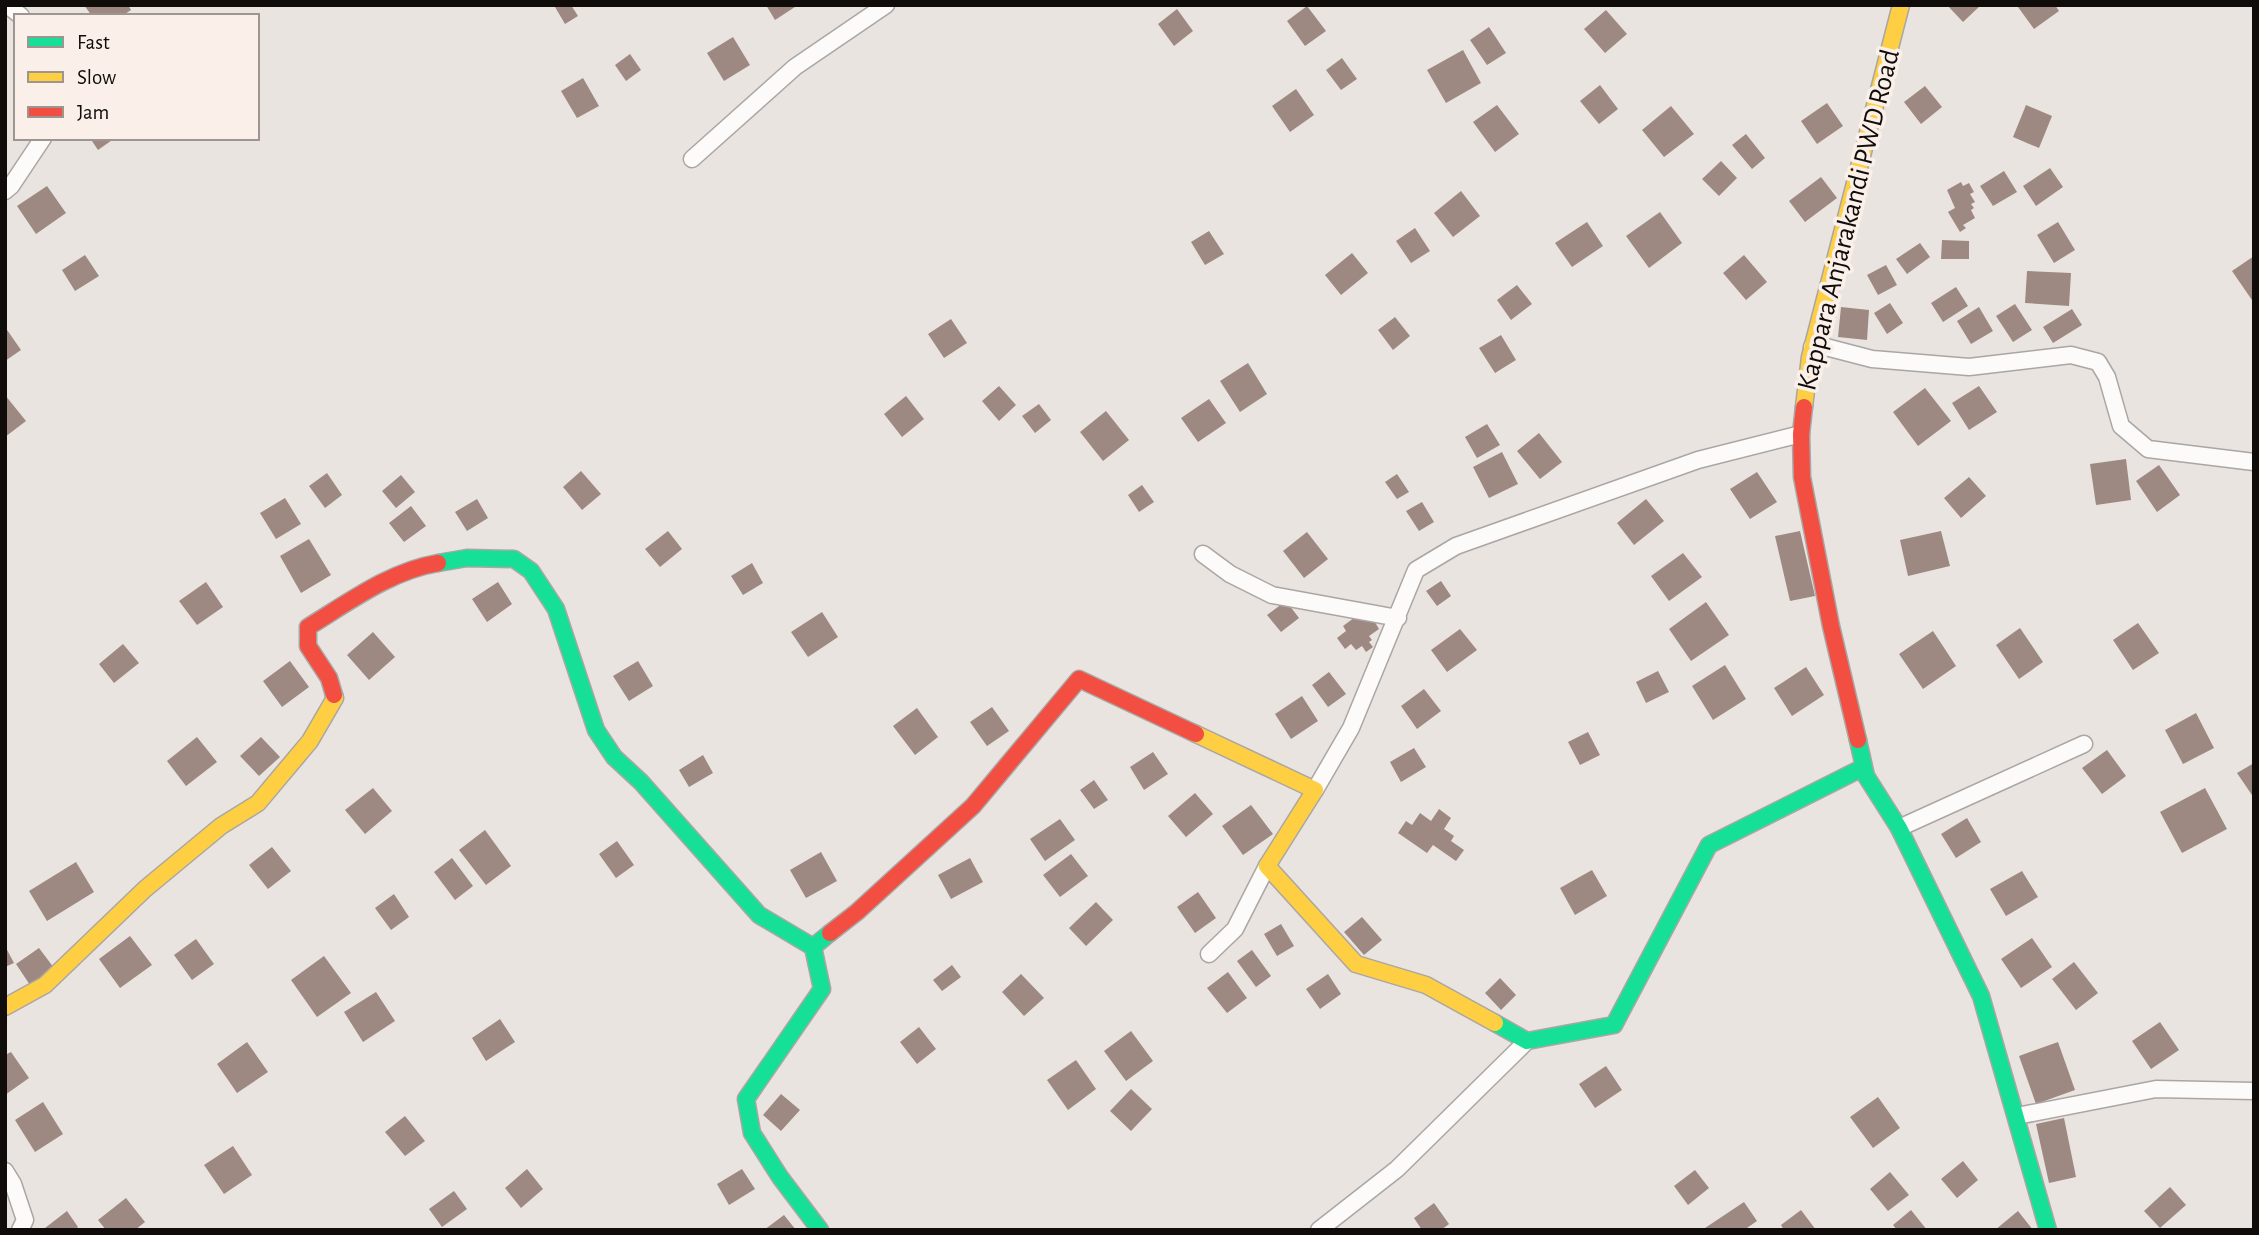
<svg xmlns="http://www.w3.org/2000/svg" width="2259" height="1235" viewBox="0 0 2259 1235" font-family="'Alegreya Sans',sans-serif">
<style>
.building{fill:#9d8981}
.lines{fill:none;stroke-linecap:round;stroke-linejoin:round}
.street-casing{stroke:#aaa6a4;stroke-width:19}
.fast-casing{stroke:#aaa6a4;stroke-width:19}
.slow-casing{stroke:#aaa6a4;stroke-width:19}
.jam-casing{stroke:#aaa6a4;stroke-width:19}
.street{stroke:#fcfbfa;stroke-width:16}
.fast{stroke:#16e098;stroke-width:16}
.slow{stroke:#ffcf43;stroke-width:16}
.jam{stroke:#f24e42;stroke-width:16}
.labels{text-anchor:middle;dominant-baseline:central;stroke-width:7;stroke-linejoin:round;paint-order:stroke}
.street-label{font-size:28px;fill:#0f0c0a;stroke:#faf0e9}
</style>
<rect width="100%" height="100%" fill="#e9e4e0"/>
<path class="building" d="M84,5H128L131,10L122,16H92Z
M558,5H571L578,16L565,24L555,7Z
M766,5H798L775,20Z
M1947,5H1981L1963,22Z
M2021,5H2055L2059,11L2034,29L2018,7Z
M1307,6L1326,31L1305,46L1287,21Z
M1177,9L1193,31L1174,46L1158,24Z
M1606,10L1627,34L1605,53L1584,29Z
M1489,27L1506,53L1487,65L1470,40Z
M733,37L750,65L724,81L707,53Z
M1463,50L1481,83L1446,103L1427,70Z
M630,54L641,70L626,81L615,65Z
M1342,58L1357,79L1341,90L1326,70Z
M583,78L599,106L577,118L561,91Z
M1600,85L1618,109L1599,124L1580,101Z
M1925,86L1942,107L1921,124L1904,102Z
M1296,89L1314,115L1290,132L1272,106Z
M1827,103L1843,126L1817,144L1801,121Z
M1497,105L1519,134L1495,152L1473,122Z
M2026,105L2052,116L2039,148L2013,137Z
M1671,106L1694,134L1664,157L1642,130Z
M1746,134L1765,158L1752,169L1732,145Z
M90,138H115L98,150Z
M1721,161L1737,178L1719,196L1702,179Z
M2050,168L2063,187L2036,206L2023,186Z
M2004,171L2017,192L1993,206L1980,186Z
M1821,177L1837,198L1805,222L1789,201Z
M1961,182L1963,186L1969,183L1974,192L1970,194L1975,202L1971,204L1974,208L1971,210L1975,218L1963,225L1966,228L1960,232L1948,212L1955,208L1947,190Z
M47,186L66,213L36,234L17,206Z
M1461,191L1480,216L1453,237L1434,213Z
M1660,212L1682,243L1649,268L1626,236Z
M1587,222L1603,246L1572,267L1555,243Z
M2058,222L2075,250L2054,263L2037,235Z
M1415,228L1430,251L1411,263L1396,241Z
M1209,231L1224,254L1205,265L1191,242Z
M1942,240L1969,241V259H1941Z
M1920,243L1930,257L1907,274L1896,259Z
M1352,253L1368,273L1341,295L1325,275Z
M85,255L99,276L75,291L62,270Z
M1744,255L1767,282L1746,300L1723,273Z
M2254,256V303L2232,271Z
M1886,265L1897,285L1878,295L1867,275Z
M2027,271L2071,273L2069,306L2025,303Z
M1517,285L1532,304L1511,320L1497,300Z
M1956,287L1968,306L1943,322L1931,303Z
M1890,303L1903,323L1887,334L1874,313Z
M2015,304L2032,330L2013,342L1996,316Z
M1841,307L1869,310L1867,340L1838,337Z
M1979,307L1993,331L1971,344L1957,321Z
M2072,309L2082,325L2053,343L2043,327Z
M1395,317L1410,336L1393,350L1378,330Z
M951,319L967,343L944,358L928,334Z
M5,327L21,350L5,361Z
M1501,335L1516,360L1495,373L1479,348Z
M1248,363L1267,394L1240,412L1220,381Z
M999,386L1016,405L999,421L982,401Z
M1979,386L1997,412L1969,430L1952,403Z
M1925,388L1951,421L1918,446L1893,412Z
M5,395L26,421L5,437Z
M906,396L924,419L902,437L884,414Z
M1209,399L1226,423L1198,442L1181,418Z
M1039,404L1051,420L1035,433L1022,416Z
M1106,411L1129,440L1103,461L1080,432Z
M1487,424L1500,445L1477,458L1465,437Z
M1539,433L1562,462L1540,479L1517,451Z
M1502,452L1518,484L1489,498L1473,467Z
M2126,459L2131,500L2096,505L2090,464Z
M2159,465L2180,495L2157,512L2136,481Z
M581,471L601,494L582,510L563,487Z
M1757,472L1777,502L1750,519L1730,489Z
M327,473L342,495L325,508L309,486Z
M1397,474L1409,492L1397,499L1385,482Z
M401,475L415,492L396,508L382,491Z
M1969,477L1986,496L1961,518L1944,498Z
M1142,485L1154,502L1139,512L1128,495Z
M285,498L301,524L276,539L260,513Z
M477,499L488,518L467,531L455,512Z
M1646,499L1664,521L1634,545L1617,523Z
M1422,502L1434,522L1419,531L1406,511Z
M411,506L426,526L404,542L389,523Z
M668,531L682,549L660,567L645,549Z
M1800,531L1815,596L1790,601L1775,536Z
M1941,531L1950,566L1908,576L1900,540Z
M1307,532L1328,559L1304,578L1283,551Z
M309,539L331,575L301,593L280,556Z
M1683,553L1702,577L1669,601L1651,576Z
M752,563L763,583L743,595L731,576Z
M1441,581L1451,596L1437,606L1426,591Z
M206,582L223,607L197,625L179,601Z
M498,582L512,604L487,622L472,599Z
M1286,601L1299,618L1281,632L1267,615Z
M1706,602L1729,635L1691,661L1669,629Z
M822,612L838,637L808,657L791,632Z
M1358,615L1373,619L1379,629L1369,636L1372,640L1369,642L1373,647L1366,652L1362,646L1356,650L1351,644L1345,649L1337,638L1346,631L1343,626Z
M2138,623L2159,653L2133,670L2113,640Z
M2020,628L2043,662L2019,679L1996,645Z
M1460,629L1477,650L1447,672L1431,650Z
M1933,631L1956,666L1923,689L1899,654Z
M373,632L395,657L369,680L347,655Z
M123,644L139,663L114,683L99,664Z
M290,661L309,687L282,707L263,681Z
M638,661L653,686L629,701L613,676Z
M1725,665L1746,699L1713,720L1692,686Z
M1806,667L1824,695L1792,716L1774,688Z
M1658,671L1669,692L1646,703L1636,682Z
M1329,672L1346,694L1328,707L1312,685Z
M1424,689L1441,711L1417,729L1401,706Z
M1302,696L1318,721L1291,739L1275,714Z
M992,707L1009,731L987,746L970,722Z
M917,708L938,737L915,755L893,726Z
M2196,713L2214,748L2183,764L2165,730Z
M1588,732L1600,755L1580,765L1568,742Z
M197,737L217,762L186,786L167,761Z
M261,737L280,757L259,776L240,756Z
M1414,748L1426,767L1401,782L1390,762Z
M2107,750L2126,776L2102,794L2082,768Z
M1153,752L1168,774L1144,790L1130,767Z
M703,755L713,773L689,787L679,770Z
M2254,763V798L2237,773Z
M1094,780L1108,800L1094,809L1080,790Z
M373,788L392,811L365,834L345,810Z
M2205,788L2227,829L2182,853L2160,812Z
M1195,793L1213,814L1186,837L1168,816Z
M1251,805L1273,834L1243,855L1222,826Z
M1439,809L1451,818L1444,829L1454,836L1451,841L1464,850L1456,861L1433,845L1427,853L1398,833L1406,821L1412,825L1420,813L1431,821Z
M1967,818L1981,842L1956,858L1941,834Z
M1060,819L1075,840L1045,861L1030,839Z
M485,830L511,866L486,885L459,850Z
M617,841L634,865L616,878L599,854Z
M272,847L291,871L268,889L249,865Z
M821,852L837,881L806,898L790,870Z
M1071,854L1088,876L1060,897L1043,875Z
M452,858L473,886L455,900L434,872Z
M970,858L983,882L951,899L938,875Z
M76,862L94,892L47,921L29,891Z
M1592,870L1607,896L1575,915L1560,888Z
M2022,871L2038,897L2006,916L1990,889Z
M1198,892L1216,918L1195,933L1177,907Z
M394,894L409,917L391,930L375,908Z
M1096,902L1113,920L1086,946L1069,928Z
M1362,917L1382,940L1364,955L1344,932Z
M1281,924L1294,946L1277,956L1264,934Z
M130,936L152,965L120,988L99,959Z
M2032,938L2052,967L2021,988L2001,959Z
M196,939L214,964L192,980L174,955Z
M5,946L14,963L5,967Z
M39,948L54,968L30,985L16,964Z
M1252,950L1271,976L1256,987L1237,961Z
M324,956L351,993L317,1017L291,980Z
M2074,962L2098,993L2076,1010L2052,979Z
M952,965L961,977L942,991L933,980Z
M1228,972L1247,998L1227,1013L1207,988Z
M1021,974L1044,998L1024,1016L1002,992Z
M1328,974L1341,994L1320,1009L1306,989Z
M1500,978L1516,995L1501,1010L1485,993Z
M376,992L395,1021L363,1042L344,1012Z
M500,1019L515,1042L486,1061L472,1038Z
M2160,1022L2179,1050L2151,1069L2132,1041Z
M919,1027L936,1049L917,1064L900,1042Z
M1131,1031L1153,1061L1126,1081L1104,1051Z
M247,1042L268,1072L237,1093L217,1064Z
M2058,1042L2075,1090L2036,1104L2019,1056Z
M11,1052L29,1078L5,1095V1055Z
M1076,1060L1096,1089L1068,1110L1047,1080Z
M1606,1066L1622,1090L1595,1108L1579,1084Z
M1131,1089L1152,1109L1131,1131L1110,1111Z
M781,1094L800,1110L781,1131L763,1115Z
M1878,1097L1900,1128L1873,1148L1850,1117Z
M43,1102L63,1134L35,1152L15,1120Z
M405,1116L425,1141L405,1156L385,1132Z
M2064,1118L2076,1177L2049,1183L2036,1124Z
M233,1146L252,1175L224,1194L204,1165Z
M1963,1161L1978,1180L1957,1198L1941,1179Z
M527,1169L543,1189L521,1208L505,1188Z
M742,1169L755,1189L729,1205L717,1184Z
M1695,1170L1709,1188L1688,1205L1674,1186Z
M1890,1172L1909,1195L1888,1211L1870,1189Z
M2170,1187L2186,1205L2160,1228L2144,1211Z
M454,1191L467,1209L442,1227L429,1209Z
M126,1198L145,1222L135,1230H106L98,1220Z
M1744,1202L1757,1221L1744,1230H1702Z
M1434,1203L1449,1224L1441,1230H1422L1414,1218Z
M1801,1210L1816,1230H1784L1781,1225Z
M1911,1210L1927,1230H1897L1893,1225Z
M67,1211L78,1227L75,1230H46L45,1228Z
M2018,1211L2033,1230H1995Z
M784,1215L796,1230H764Z"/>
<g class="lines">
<defs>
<path id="street" d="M7,5L21,16
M692,159L795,67L886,5
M5,191L11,186L43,138
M1812,347L1822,346L1872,359L1969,367L2071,355L2098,362L2107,377L2121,426L2148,449L2254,462
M1203,554L1230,574L1272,595L1398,618
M1315,790L1351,728L1416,570L1456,546L1698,460L1801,434
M1899,828L2084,744
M1209,954L1235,929L1267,866
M2017,1116L2156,1089L2254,1091
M5,1171L13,1184L25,1220L20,1230
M1319,1230L1397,1169L1527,1041"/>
<path id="fast" d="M438,563L467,558L514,559L531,571L556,609L596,730L614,757L641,782L759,915L813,947
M1858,740L1866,776L1899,828L1981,996L2048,1230
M1495,1023L1527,1041L1614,1025L1709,845L1864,767
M820,1230L780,1177L752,1133L746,1099L822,989L813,947L830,933"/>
<path id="slow" d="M1804,407L1810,357L1901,5
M1196,734L1315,790L1267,866L1356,964L1426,985L1495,1023
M5,1007L45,985L145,889L221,826L258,803L310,741L335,698L334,695"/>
<path id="jam" d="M1804,407L1801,434L1802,477L1831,626L1858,740
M334,695L329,678L308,646V627C349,602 390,571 438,563
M830,933L857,912L973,806L1079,679L1196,734"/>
</defs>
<use href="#street" class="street-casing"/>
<use href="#fast" class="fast-casing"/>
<use href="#slow" class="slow-casing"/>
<use href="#jam" class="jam-casing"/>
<use href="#street" class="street"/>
<use href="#fast" class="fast"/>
<use href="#slow" class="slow"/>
<use href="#jam" class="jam"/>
</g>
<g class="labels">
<g class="street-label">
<text transform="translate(1849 220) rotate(-76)">Kappara Anjarakandi PWD Road</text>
</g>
</g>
<rect width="2259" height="1235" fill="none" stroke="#0f0c0a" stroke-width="14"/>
<rect x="14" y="14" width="245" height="126" fill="#faf0e9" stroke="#9c9590" stroke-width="2"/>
<rect x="28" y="37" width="35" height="10" fill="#16e098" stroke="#9c9590" stroke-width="2"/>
<text x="77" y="49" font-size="21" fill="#0f0c0a">Fast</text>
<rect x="28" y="72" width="35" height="10" fill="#ffcf43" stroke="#9c9590" stroke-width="2"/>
<text x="77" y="84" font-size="21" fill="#0f0c0a">Slow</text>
<rect x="28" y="107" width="35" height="10" fill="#f24e42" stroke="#9c9590" stroke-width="2"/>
<text x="77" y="119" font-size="21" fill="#0f0c0a">Jam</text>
</svg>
